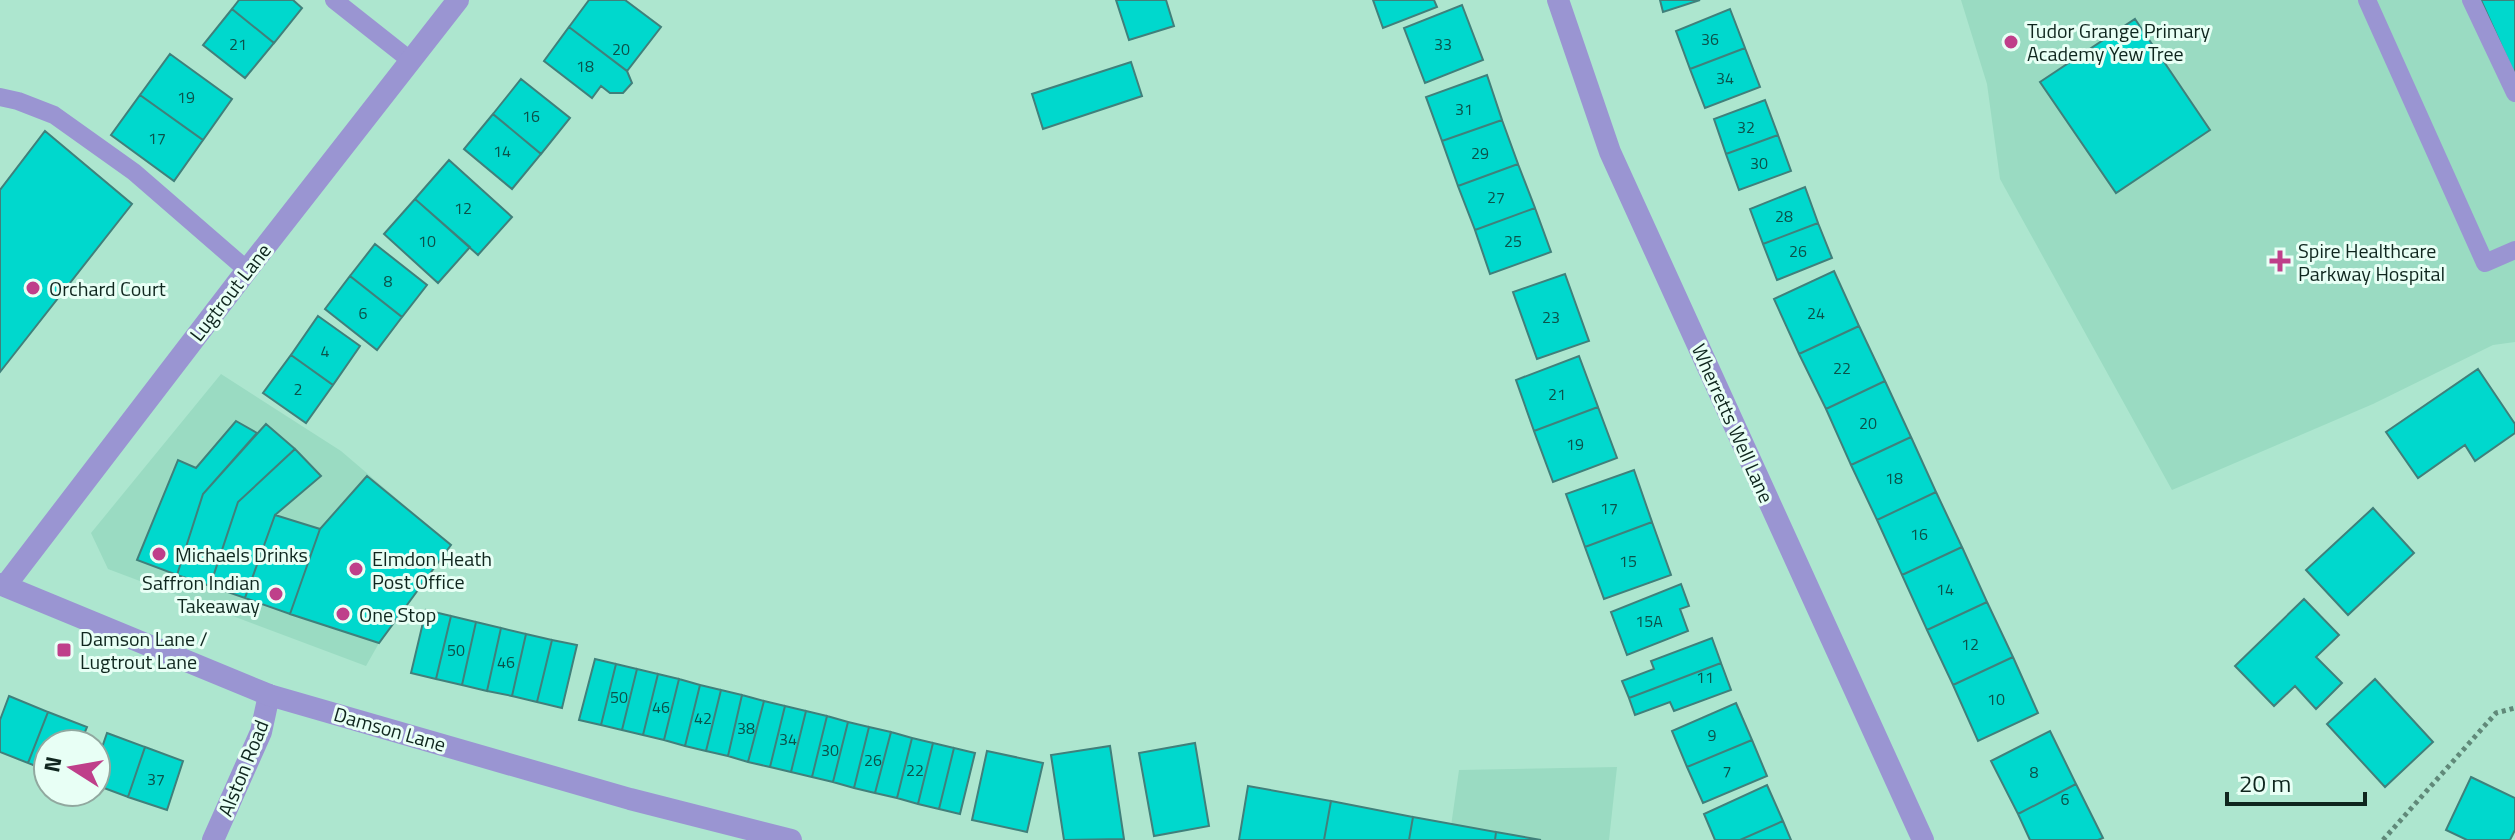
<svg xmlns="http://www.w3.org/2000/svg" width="2515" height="840" viewBox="0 0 2515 840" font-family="'Titillium Web',sans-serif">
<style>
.built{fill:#9adbc2}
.building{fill:#00d8cd;stroke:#40807b;stroke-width:2}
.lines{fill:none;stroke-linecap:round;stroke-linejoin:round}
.path{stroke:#608979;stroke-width:5;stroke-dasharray:4 4;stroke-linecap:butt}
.service{stroke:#9a95d2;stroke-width:18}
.minor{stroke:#9a95d2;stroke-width:22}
.tertiary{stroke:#9a95d2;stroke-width:22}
.poi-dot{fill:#bf3f8a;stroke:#e8fff5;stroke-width:3}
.labels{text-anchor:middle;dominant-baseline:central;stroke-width:6;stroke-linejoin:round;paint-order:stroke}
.number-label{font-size:16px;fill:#0b524a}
.poi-label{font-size:20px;fill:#0f261e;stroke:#e8fff5;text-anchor:start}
.street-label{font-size:20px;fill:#0f261e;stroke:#e8fff5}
</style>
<rect width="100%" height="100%" fill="#ade6cf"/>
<path class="built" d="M1961,0H2515V342L2493,345L2373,404L2172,490L2000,179L1987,84Z
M221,374L341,451L451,545L379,643L366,666L108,569L91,533Z
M1617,767L1609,840H1449L1459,770Z"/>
<path class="building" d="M239,0H293L302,8L274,43L232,9Z
M589,0H625L661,27L627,71L569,27Z
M1116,0H1166L1174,26L1129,40Z
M1373,0H1434L1437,7L1383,28Z
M1660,0H1700L1663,12Z
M2481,0H2515V76Z
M1462,5L1483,60L1425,83L1404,28Z
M232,9L274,43L245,78L203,45Z
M1730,9L1745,48L1690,69L1676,31Z
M2135,19L2210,130L2116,193L2040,82Z
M569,27L627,71L632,83L623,93H610L601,86L592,98L544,61Z
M1745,48L1760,87L1705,108L1690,69Z
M170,54L232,99L203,140L140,95Z
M1131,62L1142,96L1043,129L1032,94Z
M1487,75L1502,120L1442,141L1426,97Z
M521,79L570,118L541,154L493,114Z
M140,95L203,140L174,181L111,135Z
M1765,100L1778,135L1726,154L1714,119Z
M493,114L541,154L512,189L464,149Z
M1502,120L1518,164L1458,186L1442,141Z
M45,131L132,204L0,372V190Z
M1778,135L1791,171L1739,190L1726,154Z
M449,160L512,217L478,255L415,199Z
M1518,164L1535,208L1475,230L1458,186Z
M1805,187L1818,223L1763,244L1750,209Z
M415,199L470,247L438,283L384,234Z
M1535,208L1551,252L1490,274L1475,230Z
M1818,223L1832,258L1777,280L1763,244Z
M375,244L427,285L402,317L350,276Z
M1834,271L1859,326L1799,354L1774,299Z
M1565,274L1589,341L1537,359L1513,292Z
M350,276L402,317L377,350L325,309Z
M318,316L360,346L333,385L291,355Z
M1859,326L1885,381L1826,409L1799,354Z
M291,355L333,385L306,423L263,393Z
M1579,356L1598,407L1534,431L1516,380Z
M2478,369L2515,424V433L2475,461L2465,445L2418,478L2386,432Z
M1885,381L1911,437L1851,465L1826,409Z
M1598,407L1617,458L1553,482L1534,431Z
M236,421L257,433L203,494L177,575L137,560L178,460L196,468Z
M266,424L295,449L238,502L210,586L177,575L203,494Z
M1911,437L1936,492L1877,520L1851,465Z
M295,449L321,476L275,515L245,598L210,586L238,502Z
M1634,470L1652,522L1585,547L1566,494Z
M367,476L451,545L379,643L290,614L320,529Z
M1936,492L1962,547L1902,575L1877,520Z
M2373,508L2414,553L2348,615L2306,570Z
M275,515L320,529L290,614L245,598Z
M1652,522L1671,575L1604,599L1585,547Z
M1962,547L1987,602L1927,630L1902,575Z
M1681,584L1689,606L1680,609L1688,631L1627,655L1611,612Z
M2304,599L2339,635L2316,657L2342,683L2316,709L2295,686L2274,706L2235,666Z
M1987,602L2013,657L1953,685L1927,630Z
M426,610L451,616L436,679L411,673Z
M451,616L476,622L462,685L436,679Z
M476,622L501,628L487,691L462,685Z
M501,628L526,634L512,696L487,691Z
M526,634L552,640L537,702L512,696Z
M1712,638L1721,663L1629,698L1622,681L1654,669L1651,661Z
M552,640L577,645L562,708L537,702Z
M2013,657L2038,713L1978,741L1953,685Z
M595,659L616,664L601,725L579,720Z
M1721,663L1731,690L1674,711L1670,702L1635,715L1629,698Z
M616,664L637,669L622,730L601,725Z
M637,669L658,674L643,735L622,730Z
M658,674L679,679L664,740L643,735Z
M679,679L700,685L685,746L664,740Z
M2375,679L2433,742L2385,787L2327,724Z
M700,685L721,690L706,751L685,746Z
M721,690L742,695L728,756L706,751Z
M742,695L764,701L748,762L728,756Z
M9,696L48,712L28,763L0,752V720Z
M764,701L785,706L770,767L748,762Z
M1736,703L1752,740L1687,767L1672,731Z
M785,706L806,711L791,772L770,767Z
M806,711L827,716L812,777L791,772Z
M48,712L87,727L80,744H48V771L28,763Z
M827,716L848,722L833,782L812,777Z
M848,722L869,727L854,788L833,782Z
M869,727L891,732L875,793L854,788Z
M2050,731L2076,784L2018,814L1991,761Z
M891,732L912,738L897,798L875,793Z
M107,733L145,747L128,797L96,785V765Z
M912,738L933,743L918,804L897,798Z
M1752,740L1767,776L1703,803L1687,767Z
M933,743L954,748L939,809L918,804Z
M1195,743L1209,826L1154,836L1139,753Z
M1110,746L1124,839L1064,840L1051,755Z
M145,747L183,761L167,810L128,797Z
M954,748L975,753L960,814L939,809Z
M987,751L1043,763L1027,832L972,820Z
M2471,777L2515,798V830L2510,840H2467L2446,830Z
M2076,784L2103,838L2098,840H2030L2018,814Z
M1767,785L1783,821L1740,840H1715L1704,814Z
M1248,786L1331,801L1324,840H1239Z
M1331,801L1413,817L1409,840H1324Z
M1413,817L1496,832L1495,840H1409Z
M1783,821L1791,840H1740Z
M1496,832L1541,840H1495Z"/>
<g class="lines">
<path class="path" d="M2383,840L2496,713L2515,708"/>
<path class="service" d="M334,0L410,60
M2367,0L2485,263L2515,250
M2471,0L2515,93
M0,97L18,101L54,115L134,172L247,270"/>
<path class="minor" d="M1558,0L1610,152L1923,840
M213,840L261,732L269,695"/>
<path class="tertiary" d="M0,584L269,695L630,799L791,840
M5,586L247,270L458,0"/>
</g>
<g class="poi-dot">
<circle cx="2011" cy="42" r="8"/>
<path d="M2276 249h8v8h8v8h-8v8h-8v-8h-8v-8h8z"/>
<circle cx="33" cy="288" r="8"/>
<circle cx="159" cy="554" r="8"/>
<circle cx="356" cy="569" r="8"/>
<circle cx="276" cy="594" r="8"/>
<circle cx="343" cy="614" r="8"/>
<rect x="56" y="642" width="16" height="16" rx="4"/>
</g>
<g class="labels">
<g class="number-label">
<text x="1710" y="39">36</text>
<text x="238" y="44">21</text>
<text x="1443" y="44">33</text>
<text x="621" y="49">20</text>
<text x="585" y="66">18</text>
<text x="1725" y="78">34</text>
<text x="186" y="97">19</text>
<text x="1464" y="109">31</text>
<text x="531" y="116">16</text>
<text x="1746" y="127">32</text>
<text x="157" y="138">17</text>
<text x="502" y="151">14</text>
<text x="1480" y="153">29</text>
<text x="1759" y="163">30</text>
<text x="1496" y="197">27</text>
<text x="463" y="208">12</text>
<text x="1784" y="216">28</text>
<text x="427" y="241">10</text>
<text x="1513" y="241">25</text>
<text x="1798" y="251">26</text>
<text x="388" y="281">8</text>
<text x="363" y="313">6</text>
<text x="1816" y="313">24</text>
<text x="1551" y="317">23</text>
<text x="325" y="351">4</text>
<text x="1842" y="368">22</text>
<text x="298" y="389">2</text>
<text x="1557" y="394">21</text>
<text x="1868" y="423">20</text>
<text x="1575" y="444">19</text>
<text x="1894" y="478">18</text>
<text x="1609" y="508">17</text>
<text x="1919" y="534">16</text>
<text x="1628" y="561">15</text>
<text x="1945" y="589">14</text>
<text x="1649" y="621">15A</text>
<text x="1970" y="644">12</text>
<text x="456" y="650">50</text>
<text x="506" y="662">46</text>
<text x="1705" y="677">11</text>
<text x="619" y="697">50</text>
<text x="1996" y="699">10</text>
<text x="661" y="707">46</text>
<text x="703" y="718">42</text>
<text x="746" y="728">38</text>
<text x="1712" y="735">9</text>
<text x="788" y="739">34</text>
<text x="830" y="750">30</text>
<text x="873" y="760">26</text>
<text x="915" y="770">22</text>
<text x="1727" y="771">7</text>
<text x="2034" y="772">8</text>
<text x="156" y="779">37</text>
<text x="2065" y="799">6</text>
</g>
<g class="poi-label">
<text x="2027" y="30">Tudor Grange Primary<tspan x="2027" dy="23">Academy Yew Tree</tspan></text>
<text x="2298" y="250">Spire Healthcare<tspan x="2298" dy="23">Parkway Hospital</tspan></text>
<text x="49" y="288">Orchard Court</text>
<text x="175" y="554">Michaels Drinks</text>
<text x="372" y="558">Elmdon Heath<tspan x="372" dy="23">Post Office</tspan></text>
<text x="260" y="582" text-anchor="end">Saffron Indian<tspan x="260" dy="23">Takeaway</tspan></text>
<text x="359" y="614">One Stop</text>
<text x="80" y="638">Damson Lane /<tspan x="80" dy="23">Lugtrout Lane</tspan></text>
</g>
<g class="street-label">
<text transform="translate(230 292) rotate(-52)">Lugtrout Lane</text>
<text transform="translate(1733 423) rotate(66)">Wherretts Well Lane</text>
<text transform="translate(390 729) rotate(16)">Damson Lane</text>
<text transform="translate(243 768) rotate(-68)">Alston Road</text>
</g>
</g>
<g transform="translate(72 768) rotate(281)"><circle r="38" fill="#e8fff5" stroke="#91a89f" stroke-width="2"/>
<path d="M0-6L14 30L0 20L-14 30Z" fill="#bf3f8a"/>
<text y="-12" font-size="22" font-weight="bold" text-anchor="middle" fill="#0f261e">N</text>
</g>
<path d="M2227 792v12h138v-12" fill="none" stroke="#0f261e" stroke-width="4"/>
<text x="2239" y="792" font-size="24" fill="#0f261e" stroke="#e8fff5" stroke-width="6" paint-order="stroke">20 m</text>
</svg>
